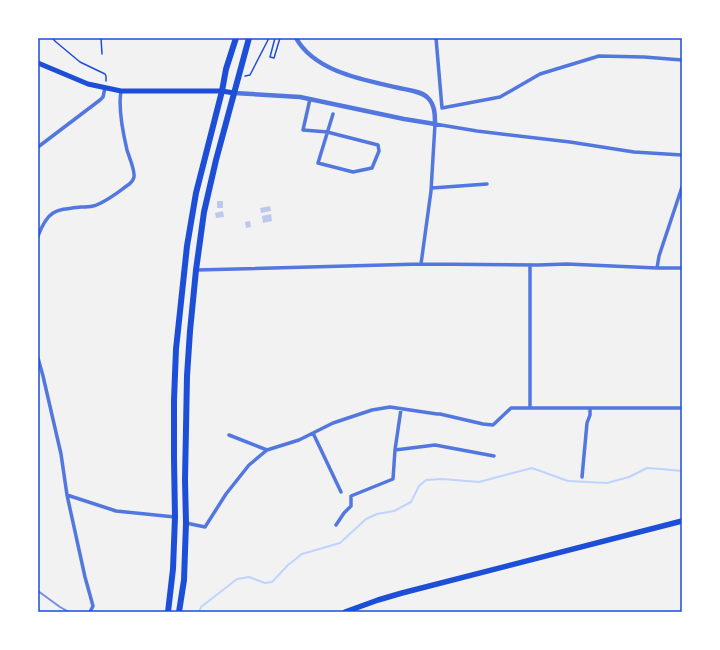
<svg xmlns="http://www.w3.org/2000/svg" width="720" height="650" viewBox="0 0 720 650" font-family="Signika,sans-serif">
<style>
.lines{fill:none;stroke-linecap:round;stroke-linejoin:round}
.stream{stroke:#bfd3fe;stroke-width:2}
.building{fill:#bdc9ec}
.path{stroke:#1d4ed8;stroke-width:1.5}
.minor{stroke:#5277de;stroke-width:3.5}
.tertiary{stroke:#5277de;stroke-width:4.5}
.secondary{stroke:#1d4ed8;stroke-width:5}
.primary{stroke:#1d4ed8;stroke-width:5.5}
.trunk{stroke:#1d4ed8;stroke-width:6}
.rail{stroke:#7290e2;stroke-width:2}
.neatline{fill:none;stroke:#1d4ed8;stroke-width:1.5}
</style>
<rect width="100%" height="100%" fill="#f2f2f2"/>
<g class="lines">
<path class="stream" d="M199,612L201,607L237,579L249,577L265,583L272,582L288,565L302,554L340,543L366,519L377,514L394,511L411,502L419,486L426,480L442,479L479,482L532,468L568,481L607,483L629,477L647,468L661,469L682,471"/>
</g>
<path class="building" d="M217,201H223V208H217Z
M270,206L271,211L261,213L260,208Z
M223,211L224,217L216,218L215,213Z
M271,214L272,221L263,223L262,216Z
M250,221L251,227L246,228L245,222Z"/>
<g class="lines">
<path class="path" d="M52,38L56,42L80,62L105,74L106,76V81
M101,38L102,54
M275,38L270,57L274,58L280,38
M245,76L250,75L269,38"/>
<path class="minor" d="M436,38L442,108L500,97L540,74L599,56L644,57L682,60
M310,99L303,130L328,132L331,133L378,145L379,151L372,168L353,172L318,163L333,114
M38,147L100,100L103,97L105,88
M432,188L487,184
M38,236C48,210 54,210 81,207C85,207 89,207 93,206C105,203 118,192 128,185C131,183 133,181 134,177C135,170 129,157 127,150C123,133 118,108 121,91
M421,264L431,191L435,124L477,131L570,142L634,152L682,155
M657,268L659,256L682,187
M196,270L421,264L538,265L567,264L657,268H682
M38,358L43,376L61,454L67,495L85,577L93,606L90,612
M530,408V265
M313,433L341,492
M229,435L267,450
M395,450L401,409
M582,477L587,423L590,415V408
M67,495L116,511L175,517
M186,523L205,527L226,494L249,465L267,450L299,440L333,423L372,410L390,407L437,414H440L483,424L493,425L511,408H682
M336,525L344,513L351,506V496L393,479L395,450L435,445L494,456"/>
<path class="tertiary" d="M234,93L300,97L404,119L435,124C435,115 435,105 428,98C421,91 408,90 399,88C364,80 315,72 296,38"/>
<path class="secondary" d="M38,63L88,84L121,91H222L234,93"/>
<path class="primary" d="M345,612L378,600L402,593L682,521"/>
<path class="trunk" d="M168,612L173,569L175,517L174,459V400L176,349L187,246L196,193L222,91L226,69L236,38
M179,612L184,580L186,523L185,480L187,376L190,331L196,270L204,212L216,160L249,38"/>
<path class="rail" d="M38,591L60,607L69,612"/>
</g>
<rect width="720" height="650" fill="none" stroke="#ffffff" stroke-width="78"/>
<rect x="39" y="39" width="642" height="572" class="neatline"/>
</svg>
